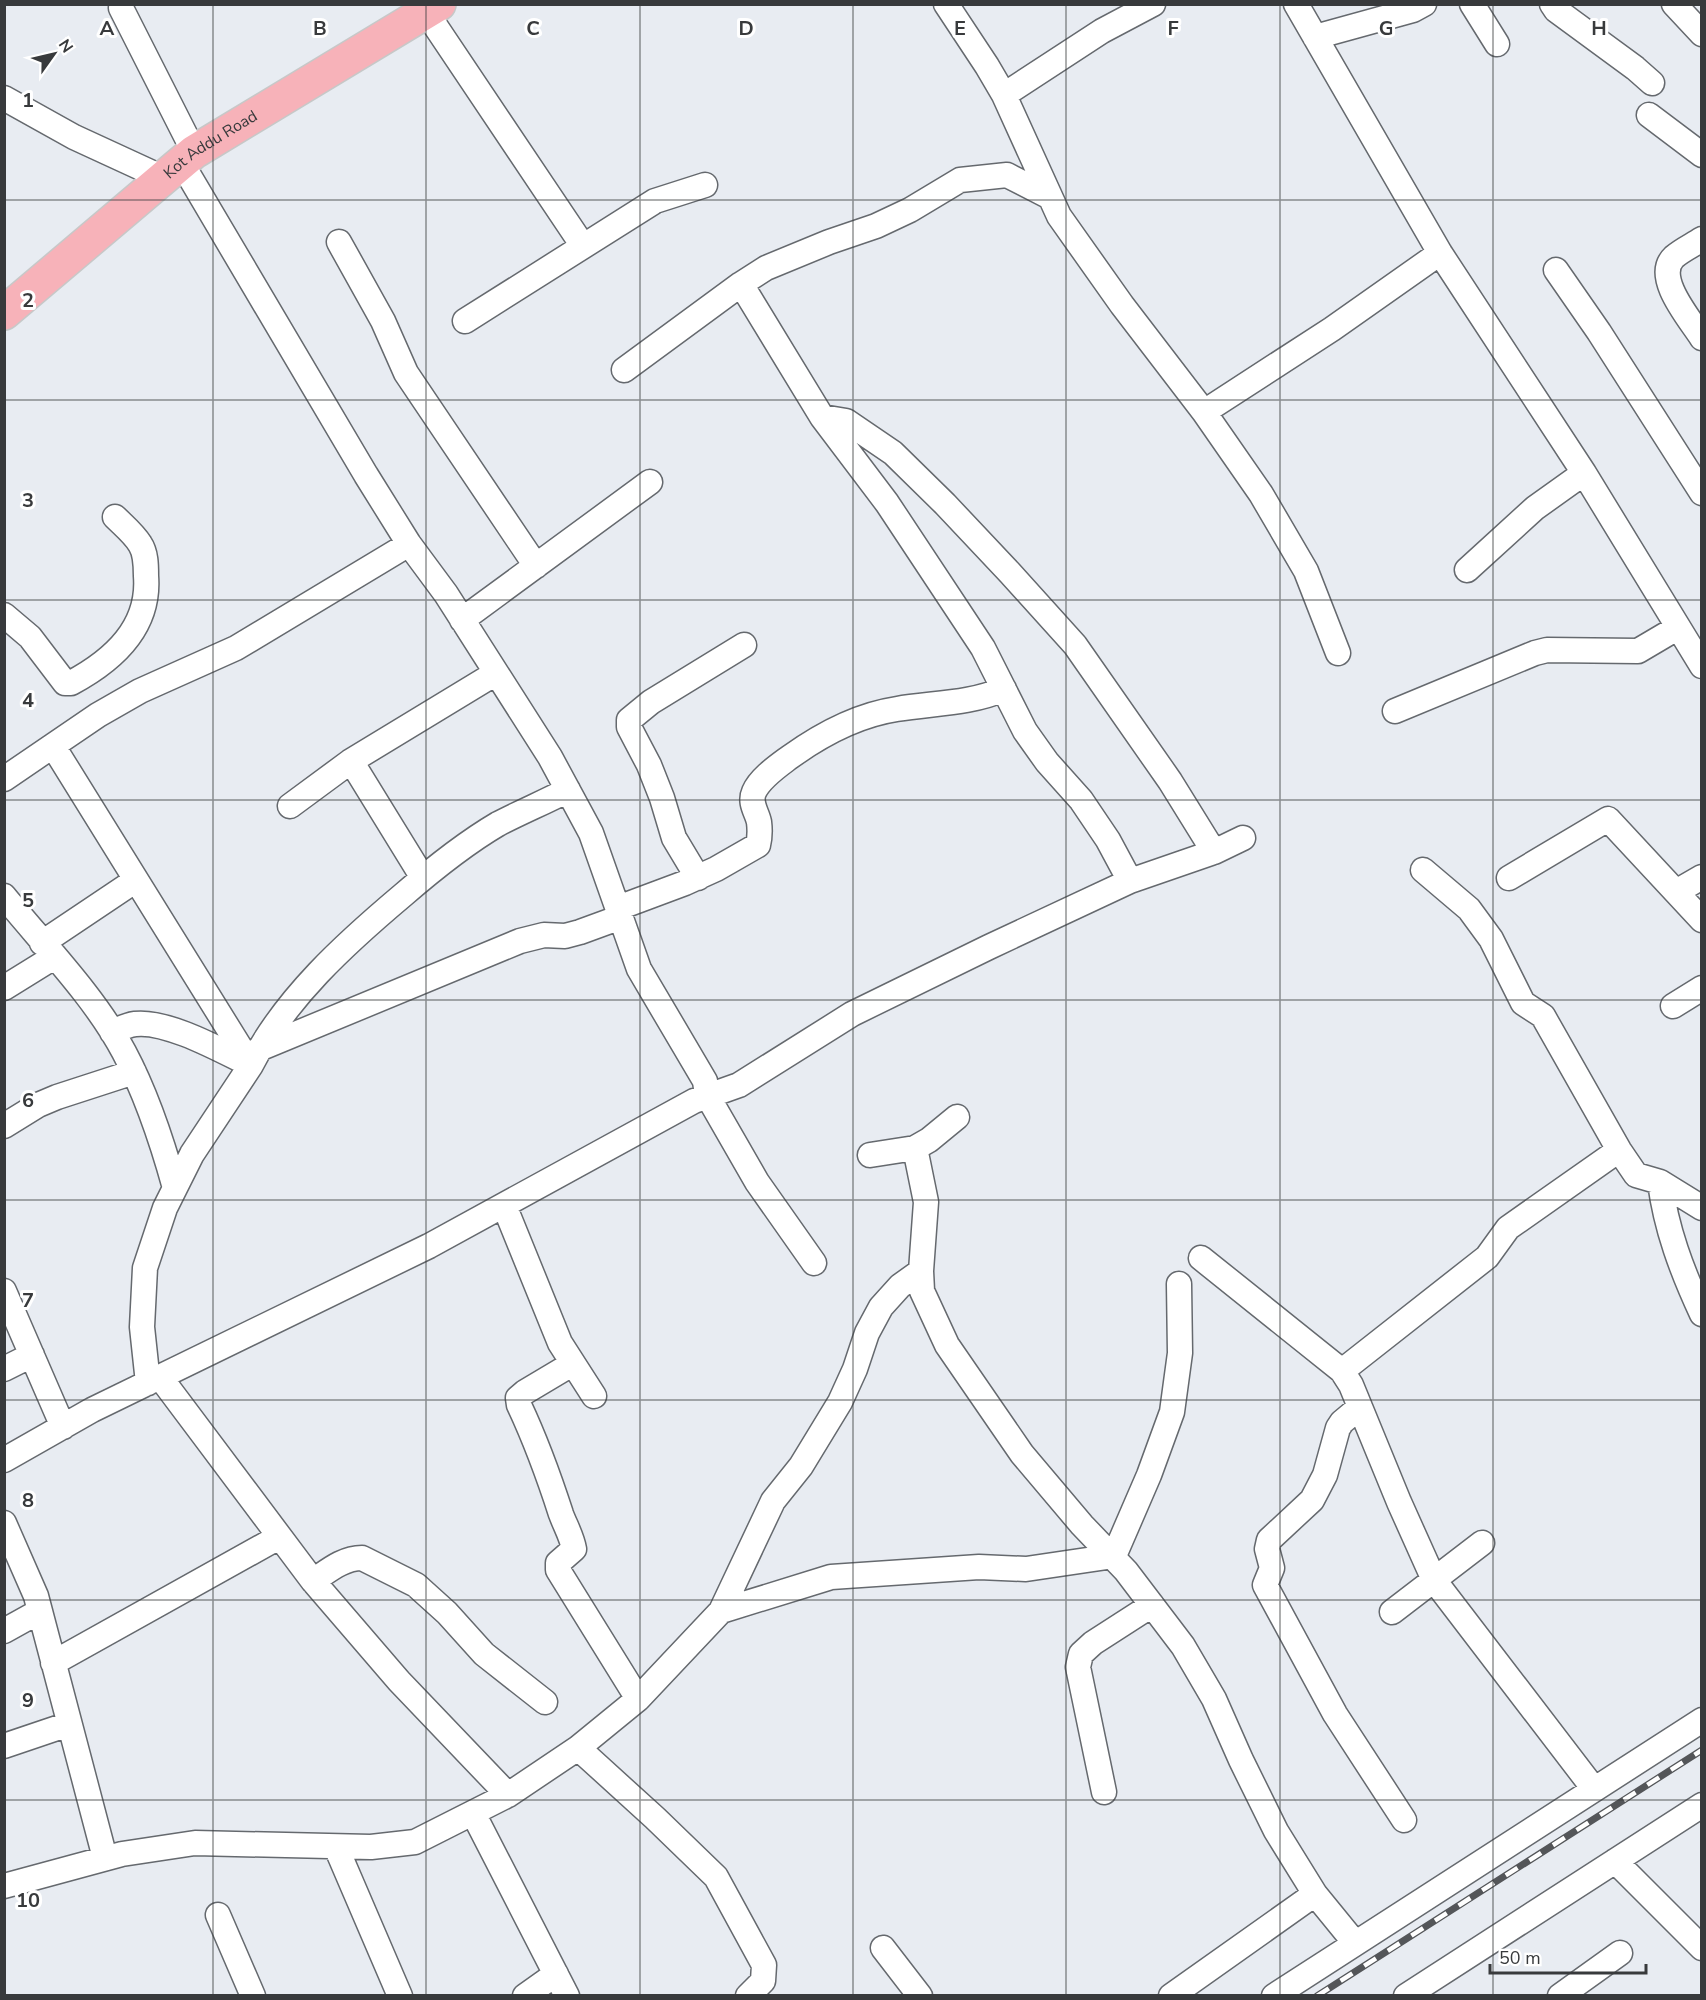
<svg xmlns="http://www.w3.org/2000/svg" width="1706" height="2000" viewBox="0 0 1706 2000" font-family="'Nunito Sans',sans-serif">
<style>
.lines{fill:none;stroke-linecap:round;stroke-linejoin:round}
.minor-casing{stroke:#65696e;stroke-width:27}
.primary-casing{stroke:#c7c8c8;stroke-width:36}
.minor{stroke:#fff;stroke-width:24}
.primary{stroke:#f7b2b9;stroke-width:33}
.rail-casing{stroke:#545659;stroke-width:7}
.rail{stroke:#fff;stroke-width:4.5;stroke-dasharray:14;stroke-linecap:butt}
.grid{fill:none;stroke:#383a3c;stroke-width:1.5;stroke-opacity:0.55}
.labels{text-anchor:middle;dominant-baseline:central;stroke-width:6;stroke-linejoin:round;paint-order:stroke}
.street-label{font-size:16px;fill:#383a3c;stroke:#fff}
.grid-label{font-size:20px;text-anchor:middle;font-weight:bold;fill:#383a3c;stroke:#fff;stroke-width:6;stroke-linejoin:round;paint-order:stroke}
</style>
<rect width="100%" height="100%" fill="#e8ecf2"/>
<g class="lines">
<defs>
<path id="minor" d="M946,4L987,66L1004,95L1059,216L1122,305L1204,412L1261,494L1306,571L1338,653
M1296,4L1440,253L1584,473L1702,666
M1472,4L1497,44
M1552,4L1556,10L1635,68L1652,83
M1674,4L1702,34
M121,8L194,152
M426,12L583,246
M1315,37L1413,10L1424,4
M1004,95L1102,31L1153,4
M4,98L74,137L163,178
M1649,115L1702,155
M181,162L366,475L409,544L446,594L550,757L591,833L639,969L705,1081L707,1095L757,1182L814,1263
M1702,239C1693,245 1682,250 1674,257C1653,277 1690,319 1702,338
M339,242L383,321L406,373L536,566
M1556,270L1599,332L1702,493
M741,284L822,417L887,503L983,648L1025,731L1047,762L1081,800L1108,840L1130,881
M465,321L655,201L705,185
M624,370L741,284L766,268L829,242L876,226L910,210L960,180L1007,175L1050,197
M1204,412L1332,329L1440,253
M822,417L846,421L893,453L945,504L1010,573L1075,645L1170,781L1214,852
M1467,570L1535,508L1584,473
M4,615L30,637L65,683H71C114,660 150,627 146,576C146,565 146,553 140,544C134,534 123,525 115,517
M462,620L650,482
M1395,711L1535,653L1547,650L1638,651L1677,628
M53,746L251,1065
M351,761L423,878
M4,779L98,715L140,691L236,648L409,544
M290,806L351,761L496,673
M1423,870L1469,909L1491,939L1523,1003L1543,1016L1619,1150L1636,1175L1660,1182L1702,1208
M698,878L674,838L662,798L649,765L629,727V720L651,702L744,645
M1509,878L1608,819L1702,920
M1676,892L1702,877
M4,896C44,945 95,997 124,1052C147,1095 162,1141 175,1188
M618,908L685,883L716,869L758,845C760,837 760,830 759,822C757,812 749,803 754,792C760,778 778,766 790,757C822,734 857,715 897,709C932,703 970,704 1004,689
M42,943L136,880
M4,988L54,957
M1673,1006L1702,988
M112,1032C119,1029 127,1025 135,1024C167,1020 222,1051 251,1065
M259,1049L520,941L544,935L565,936L580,932L621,917
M4,1126L38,1105L57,1097L134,1072
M915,1148L926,1202L921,1271L922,1291L947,1345L1022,1454L1082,1525L1126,1571L1183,1646L1214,1699L1241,1760L1276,1831L1315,1894L1355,1943
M870,1155L915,1148L929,1140L957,1117
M1660,1182C1666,1229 1682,1271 1702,1314
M504,1205L560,1343L594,1396
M1201,1258L1342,1371L1351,1385L1399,1502L1434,1580L1594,1789
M4,1291L63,1427
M572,1364L525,1392L518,1398L519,1405C536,1441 549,1477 561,1514C565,1525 572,1537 574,1549L558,1563V1570L638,1699
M4,1369L32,1355
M1342,1371L1487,1257L1508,1228L1619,1150
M160,1377L313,1581L399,1681L508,1795
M148,1383L142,1327L145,1268L165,1208L192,1154L251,1065C285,998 346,943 403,895C433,869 464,844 498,824C521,812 545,802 568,790
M1360,1407L1342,1422L1338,1428L1325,1475L1312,1500L1269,1540L1267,1549L1272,1568L1265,1585L1335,1714L1404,1820
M4,1460L92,1410L429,1246L694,1101L739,1085L852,1014L989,947L1130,881L1214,852L1243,838
M4,1523L36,1596L105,1858
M1114,1556L1149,1475L1172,1412L1180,1353L1179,1284
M313,1581C328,1571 343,1558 362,1558L416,1585L447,1613L484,1654L545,1702
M721,1611L831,1577L979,1567L1026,1569L1114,1556
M1392,1612L1482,1543
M4,1631L40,1611
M53,1663L279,1537
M4,1746L69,1724
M578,1748L655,1818L716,1877L764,1965L763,1981L748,1996
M1104,1792L1078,1667L1081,1654L1093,1643L1152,1605
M473,1813L567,1996
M336,1847L400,1996
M1615,1861L1702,1948
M4,1886L122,1854L195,1843L371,1847L415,1842L508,1795L578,1748L638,1699L721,1611L773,1501L801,1466L840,1402L855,1369L867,1333L881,1307L900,1286L921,1271
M218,1915L253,1996
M883,1948L920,1996
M525,1996L556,1974
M1171,1996L1315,1894
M1274,1996L1702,1720
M1406,1996L1702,1805
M1560,1996L1620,1953"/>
<g id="primary">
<path id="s1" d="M4,313L194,152L439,4"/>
</g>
</defs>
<use href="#minor" class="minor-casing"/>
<use href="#primary" class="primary-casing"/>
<use href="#minor" class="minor"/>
<use href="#primary" class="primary"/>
<defs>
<path id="rail" d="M1317,1996L1702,1750"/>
</defs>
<use href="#rail" class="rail-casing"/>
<use href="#rail" class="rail"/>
</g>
<path class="grid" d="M213,4V1996M426,4V1996M640,4V1996M853,4V1996M1066,4V1996M1280,4V1996M1493,4V1996M4,200H1702M4,400H1702M4,600H1702M4,800H1702M4,1000H1702M4,1200H1702M4,1400H1702M4,1600H1702M4,1800H1702"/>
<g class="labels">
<g class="street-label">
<text stroke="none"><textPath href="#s1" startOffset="267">Kot Addu Road</textPath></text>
</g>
</g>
<g class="grid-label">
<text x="107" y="35">A</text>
<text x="320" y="35">B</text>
<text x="533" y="35">C</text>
<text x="746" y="35">D</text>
<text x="960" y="35">E</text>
<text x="1173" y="35">F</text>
<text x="1386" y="35">G</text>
<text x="1599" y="35">H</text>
<text x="28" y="107">1</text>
<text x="28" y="307">2</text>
<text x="28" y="507">3</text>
<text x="28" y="707">4</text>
<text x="28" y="907">5</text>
<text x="28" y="1107">6</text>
<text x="28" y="1307">7</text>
<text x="28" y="1507">8</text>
<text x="28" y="1707">9</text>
<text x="28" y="1907">10</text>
</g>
<rect width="1706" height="2000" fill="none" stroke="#383a3c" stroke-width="12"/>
<g transform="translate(54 54) rotate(56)" stroke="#ffffff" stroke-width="4.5" paint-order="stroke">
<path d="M0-4.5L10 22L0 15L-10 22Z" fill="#383a3c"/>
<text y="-9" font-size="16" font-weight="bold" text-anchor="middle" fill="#383a3c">N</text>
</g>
<path d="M1490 1964v9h156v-9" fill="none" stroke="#383a3c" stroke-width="3"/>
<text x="1499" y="1964" font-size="18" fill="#383a3c" stroke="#ffffff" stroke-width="4.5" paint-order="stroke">50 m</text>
</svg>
